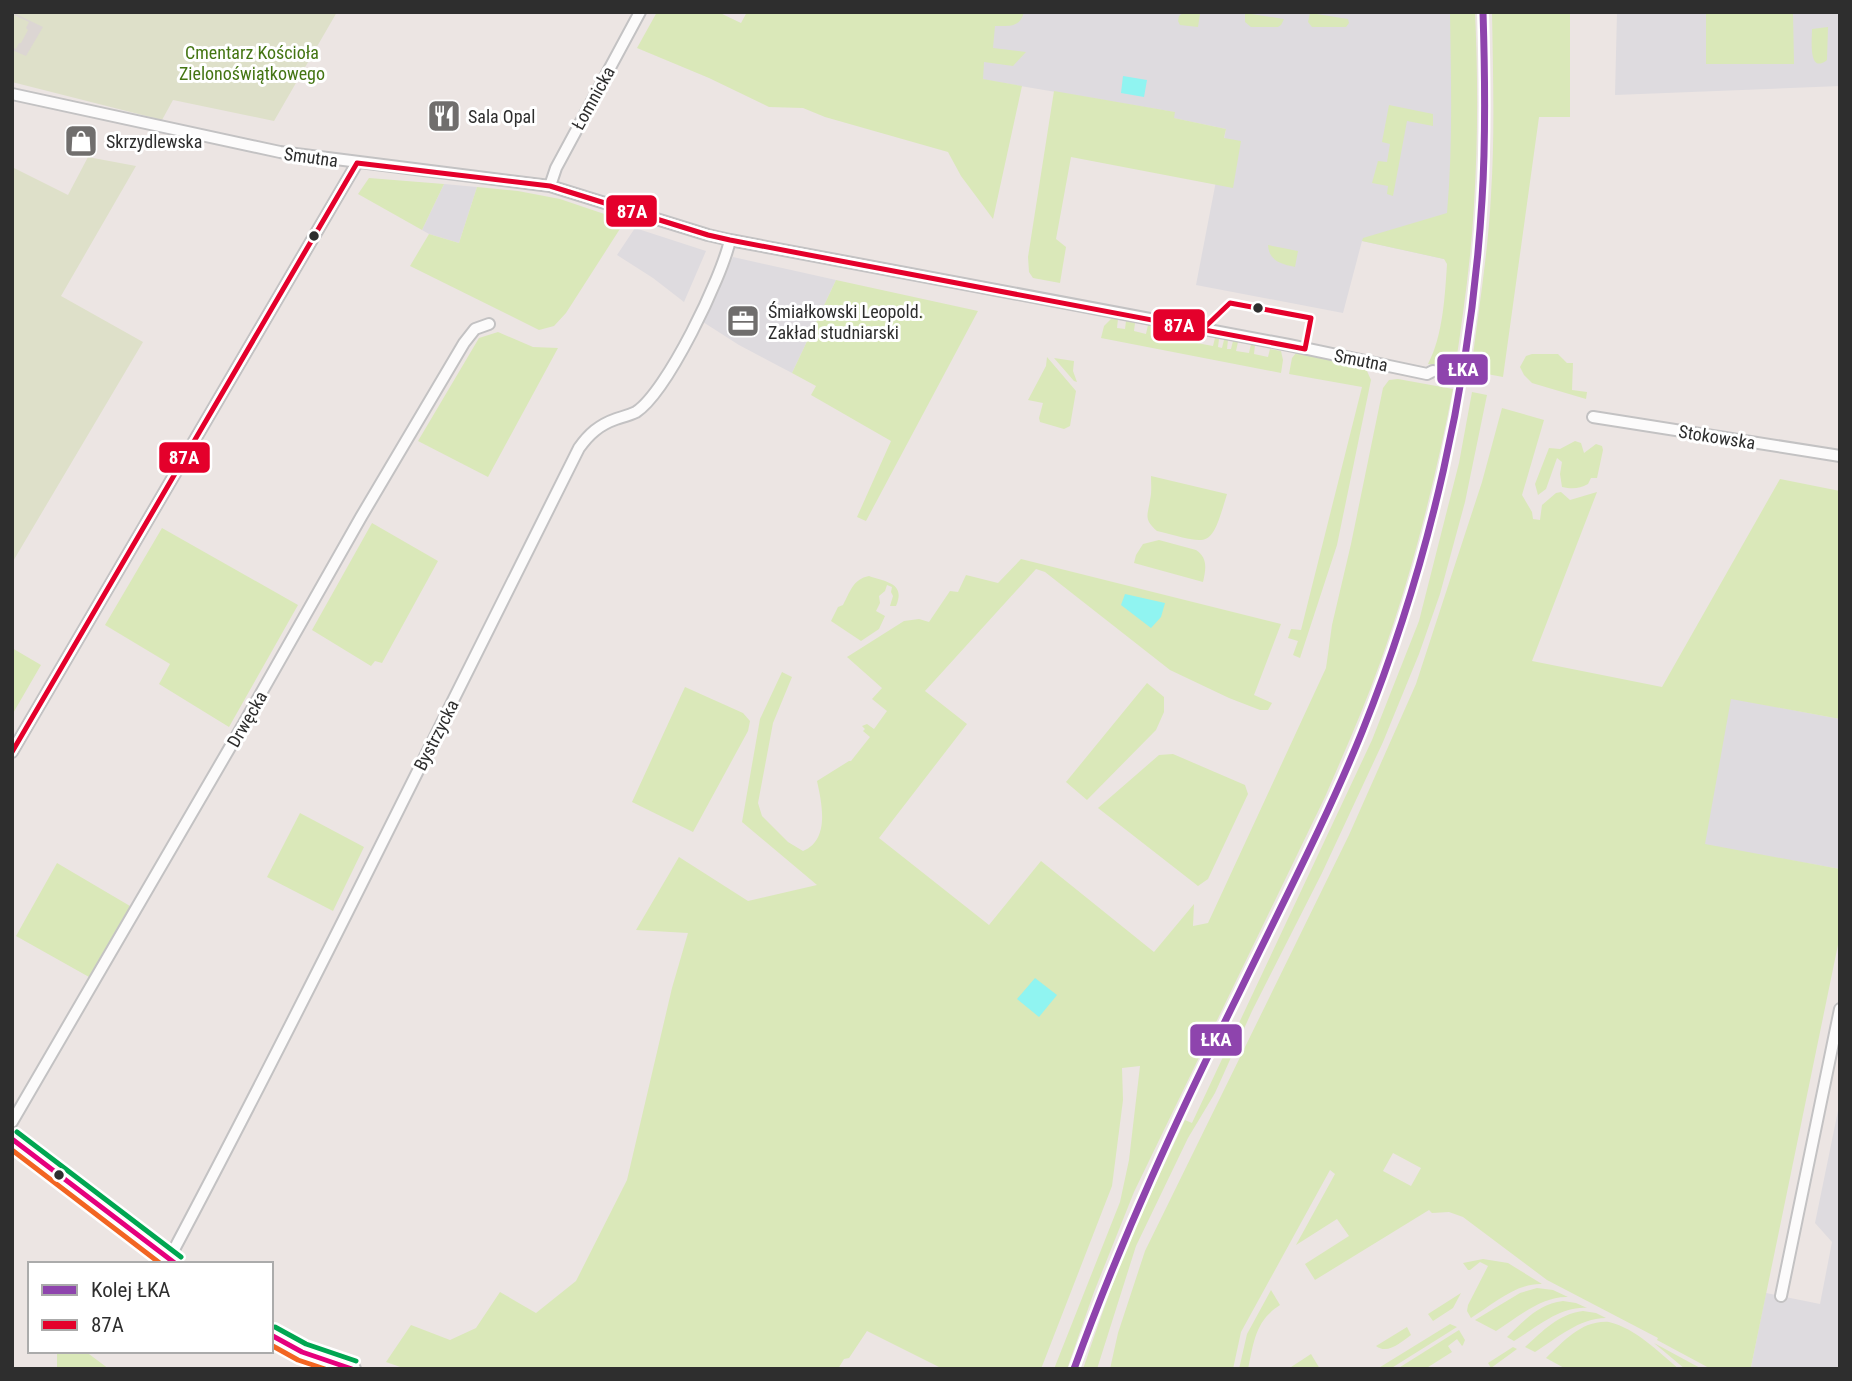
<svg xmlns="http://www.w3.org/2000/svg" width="1852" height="1381" viewBox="0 0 1852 1381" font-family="'Roboto Condensed',sans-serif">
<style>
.industrial{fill:#dedbdf}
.green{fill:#dae8b9;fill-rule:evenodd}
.cemetery{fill:#dee0c9}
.plaza{fill:#dcd6d3}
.water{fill:#90f4f1}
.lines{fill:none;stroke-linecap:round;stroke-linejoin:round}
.minor-casing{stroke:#c3c2c3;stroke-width:14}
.tertiary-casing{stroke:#c3c2c3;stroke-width:18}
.minor{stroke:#fcfbfb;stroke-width:10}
.tertiary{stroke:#fcfbfb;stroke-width:14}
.bus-1-casing{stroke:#fff;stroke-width:10}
.bus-2-casing{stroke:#fff;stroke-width:10}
.bus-3-casing{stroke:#fff;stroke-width:10}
.bus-4-casing{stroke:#fff;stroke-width:10}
.bus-1{stroke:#e4002b;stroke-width:5}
.bus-2{stroke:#e5007d;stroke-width:5}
.bus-3{stroke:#f26522;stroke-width:5}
.bus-4{stroke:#00a651;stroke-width:5}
.rail-1-casing{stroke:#fff;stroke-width:12}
.rail-1{stroke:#8e44ad;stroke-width:7}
.bus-dot{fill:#2e2e2e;stroke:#fff;stroke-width:2.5}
.labels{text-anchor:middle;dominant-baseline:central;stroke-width:6;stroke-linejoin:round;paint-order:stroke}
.park-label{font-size:18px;fill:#447513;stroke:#fff}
.street-label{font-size:18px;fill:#2e2e2e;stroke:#fff}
.poi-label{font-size:18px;fill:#2e2e2e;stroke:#fff;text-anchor:start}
.line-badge{stroke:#fff;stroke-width:2.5}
.badge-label{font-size:19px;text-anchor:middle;font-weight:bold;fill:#fff}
</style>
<rect width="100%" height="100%" fill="#ece5e3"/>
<path class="industrial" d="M980,12H1451L1454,155L1444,259L1362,241L1343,313L1196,285L1226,129L1173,118L1174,112L968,77Z
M1617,12H1840V86L1615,95Z
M444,184L477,187L459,243L429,234L422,230Z
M635,228L706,251L684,302L653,278L617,255Z
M733,257L836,280L792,373L739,345L703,322Z
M1730,698L1840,719V869L1704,845Z
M1840,1101V1369H1754L1751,1367L1766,1293L1820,1304L1832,1242L1815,1223Z"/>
<path class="green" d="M657,12H718L741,23L747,12H1024C1020,28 1009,26 995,26L993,48L1026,52L1013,66L984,62L983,79L1022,86L993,219L961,176L948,152L825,117L803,108L769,107L709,78L637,48Z
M1450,12H1475C1478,76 1478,141 1474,205C1471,260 1463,315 1455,369L1428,364C1443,336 1445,295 1447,264L1444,259L1362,241L1363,238L1447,213C1453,146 1451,79 1450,12Z
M1492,12H1570V117H1539L1503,377L1471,371C1478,313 1488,254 1491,195C1495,134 1493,73 1492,12Z
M1706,12H1793L1794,64H1706Z
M1183,13L1200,14L1198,27L1180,25L1178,21L1179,16Z
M1245,13L1284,19L1281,25L1278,27H1251L1245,22Z
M1310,13L1348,19L1349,23L1346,27H1312L1308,22Z
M1828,27L1827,60C1808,75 1812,39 1812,29Z
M1054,91L1175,112L1174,118L1226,129L1224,138L1241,141L1233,188L1071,157L1056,239L1066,247L1060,283L1033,278L1029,272L1028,257Z
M1389,105L1433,114V126L1407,121L1393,196L1387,194L1388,186L1372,183L1378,161L1387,162L1390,144L1382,142Z
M369,178L444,184L422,230L358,194Z
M477,187L518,191L560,199L625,221L566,313L554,326L539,330L410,266L429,234L459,243Z
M1268,245L1298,251L1295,267C1281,264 1269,261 1268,245Z
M836,280L978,311L866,521L857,517L891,441L811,395L816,386L792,373Z
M1112,318L1118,319L1117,328L1125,329L1126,321L1135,323L1134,331L1146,334L1148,325L1152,326L1151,335H1154L1156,327H1159L1158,336L1163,337L1165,328L1169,329L1168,338L1179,340L1181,331L1187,332L1186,341L1213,346L1215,338L1219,339L1218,347L1222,348L1224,340H1228L1227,349H1231L1233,341L1238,342L1236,351L1249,353L1251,344L1255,345L1254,354L1268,357L1270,349L1281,351L1283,360L1281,373L1101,338L1104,326Z
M498,332L533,347L558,348L488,477L418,441L479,338Z
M1296,353L1361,366L1367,371L1371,380L1337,545L1300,658L1293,655L1298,641L1288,638L1291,629L1301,630L1362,387L1289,374L1292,358Z
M1532,354H1558L1567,363H1573L1572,390L1587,392L1586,399L1532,383L1524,375L1520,367L1526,356Z
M1047,357L1076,391L1070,426L1064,429L1040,422L1039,418L1043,403L1028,400L1046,366Z
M1054,358L1074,361L1073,371L1077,382L1074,381Z
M1398,379L1453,389C1435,481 1412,574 1380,663C1364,708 1344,753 1325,797L1134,1192L1094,1292L1067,1369H1054L1120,1202L1129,1160L1140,1066L1122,1068L1123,1100L1112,1186L1041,1369H943L867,1331L849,1358L844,1359L838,1369H406L386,1362L411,1325L450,1340L476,1328L500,1292L536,1313L576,1281L627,1180L672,988L688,933L636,930L679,857L748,901L817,885L742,822L760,719L782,672L792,677L773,723L758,803L762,816L788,842L803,851C830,840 822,804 817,781L849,761H851L870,737L863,731L865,729L862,726L867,724L874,729L887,711L872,699L882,688L847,657L904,621L919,619L929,622L950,591L958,592L966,575L998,583L1021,559L1281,624L1254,695L1272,703L1268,710H1260L1229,698L1170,670L1045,572L1036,569L925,691L967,724L879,838L989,925L1041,861L1154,952L1194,904L1193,926L1208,923L1326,668L1332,625L1351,544L1383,388L1389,380Z
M1472,392L1487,395L1465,502L1440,594L1419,654L1383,742L1322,873L1252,1011L1215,1093L1188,1138L1136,1246L1097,1369H1083C1097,1328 1111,1287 1127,1247C1145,1204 1166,1162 1185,1120L1192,1123L1372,740L1419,621L1459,463Z
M1502,408L1544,420L1522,495L1532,512L1533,519L1540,520L1542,505L1556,493L1561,492L1570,500L1597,492L1532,661L1662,687L1780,479L1840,491V719L1731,699L1705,844L1840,869V935L1751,1367L1754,1369H1711L1657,1340L1658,1338L1547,1280L1463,1217L1449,1212L1432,1213L1429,1210L1315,1280L1305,1264L1349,1236L1337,1219L1296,1245L1335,1174L1330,1170L1241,1332L1233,1369H1110L1118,1333L1145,1251L1349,835L1416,684L1482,482ZM1393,1153L1421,1168L1411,1186L1383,1171Z
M1575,441L1581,443L1584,453L1596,444L1602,446L1603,450L1597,478H1591L1588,484C1579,489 1572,489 1562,487L1560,474L1562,462L1557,458L1546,489L1538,495L1535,484L1549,448L1560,449Z
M1151,476L1227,494C1210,551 1211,544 1157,531C1143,519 1148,515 1150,500C1152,492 1151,484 1151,476Z
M372,523L438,561L382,663L375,661L371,666L312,630Z
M162,528L298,605L229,727L159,684L170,664L105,625Z
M1159,540L1196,550C1208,558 1206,569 1203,582L1134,563L1136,555L1143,544Z
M869,576C886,582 906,583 896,606H890L893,596L891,592L892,587L887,585L885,591L879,596L880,603L876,611L885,616L879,629L861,641L831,621L838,607L843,605C850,592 853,579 869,576Z
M12,648L41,665L12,715Z
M1147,683L1164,697V712L1156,730L1087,800L1066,782Z
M685,687L743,713L750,721L748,731L693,832L632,802Z
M1173,754L1245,785L1248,794L1208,879L1198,886L1098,808L1159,755Z
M300,813L364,847L333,911L267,877Z
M57,863L130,906L89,977L16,936Z
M1483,1259L1508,1263L1542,1284C1516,1283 1492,1305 1471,1318L1467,1311L1468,1305L1488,1266L1480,1262L1470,1270H1468L1463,1263Z
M1537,1288L1553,1290L1568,1297C1541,1296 1517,1318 1496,1331L1475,1320L1520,1293Z
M1271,1290L1280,1305C1255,1321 1254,1342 1248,1369H1239L1247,1334Z
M1461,1293L1453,1308L1433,1321L1428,1314Z
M1563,1301L1576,1303L1587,1308C1560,1306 1536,1328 1514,1341L1507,1337C1524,1321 1538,1304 1563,1301Z
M1583,1311L1596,1313L1606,1318C1579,1318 1556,1339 1535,1352L1525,1347C1543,1331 1558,1314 1583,1311Z
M1609,1322C1637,1329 1657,1351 1679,1369H1566L1546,1358C1564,1341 1582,1320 1609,1322Z
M1450,1324L1457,1327L1390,1369H1377Z
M1407,1327L1411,1335C1401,1342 1388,1355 1376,1346Z
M1459,1330L1465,1340L1463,1345L1462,1346L1457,1339L1448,1346L1452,1352L1425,1369H1397Z
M1654,1343L1702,1369H1685Z
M1513,1347L1517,1349L1491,1368L1488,1363Z
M57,1351H85L109,1369H57Z
M1311,1354L1320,1369H1288Z"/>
<path class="cemetery" d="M12,12H337L274,121L173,100L162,120L12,82Z
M88,157L136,166L61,296L143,342L12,563V167L68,195Z"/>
<path class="plaza" d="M12,12L43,27L26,56L12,50V47L16,49L19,43H21L28,30L26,28L29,22L12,14Z"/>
<path class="water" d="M1123,76L1147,80L1144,97L1121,93Z
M1125,594L1165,603L1161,617L1151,628L1121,605Z
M1035,978L1057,995L1039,1017L1017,999Z"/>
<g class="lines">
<defs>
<path id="minor" d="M12,94L280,152L550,186L708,235L730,240L1289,345L1427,374L1433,371
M550,186L556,168L640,12
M1593,417L1840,456
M12,752L357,163
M12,1122L243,725L361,517L464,343L475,329L489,324
M169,1259C235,1135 299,1009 362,883C435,738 508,593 579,448C589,434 599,425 616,419C622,417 630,415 636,412C667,392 722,277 730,240
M1781,1296L1840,1009"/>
<path id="tertiary" d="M12,1139L176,1264
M271,1335L302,1352L353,1369"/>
</defs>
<use href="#minor" class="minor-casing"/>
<use href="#tertiary" class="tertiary-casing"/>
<use href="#minor" class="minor"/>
<use href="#tertiary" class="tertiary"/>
<defs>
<path id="bus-1" d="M357,163L550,186L708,235L730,240L1305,349L1311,318L1230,303L1203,329
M12,752L357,163"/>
<path id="bus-2" d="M12,1139L176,1264
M271,1335L302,1352L352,1369"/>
<path id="bus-3" d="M12,1150L161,1264
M271,1345L298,1360L325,1369"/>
<path id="bus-4" d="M17,1132L181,1257
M275,1327L306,1344L356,1361"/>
</defs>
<use href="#bus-1" class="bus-1-casing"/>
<use href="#bus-2" class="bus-2-casing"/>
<use href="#bus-3" class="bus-3-casing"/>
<use href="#bus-4" class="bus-4-casing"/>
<use href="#bus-1" class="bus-1"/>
<use href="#bus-2" class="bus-2"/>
<use href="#bus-3" class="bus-3"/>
<use href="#bus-4" class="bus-4"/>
<defs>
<path id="rail-1" d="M1074,1369C1121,1239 1178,1116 1239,993C1281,906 1326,821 1362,732C1430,563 1471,381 1482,200C1486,137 1485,75 1483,12"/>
</defs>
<use href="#rail-1" class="rail-1-casing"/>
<use href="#rail-1" class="rail-1"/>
</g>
<defs>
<symbol id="restaurant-square" viewBox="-11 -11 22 22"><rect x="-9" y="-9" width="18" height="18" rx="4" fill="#706e6d" stroke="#fff"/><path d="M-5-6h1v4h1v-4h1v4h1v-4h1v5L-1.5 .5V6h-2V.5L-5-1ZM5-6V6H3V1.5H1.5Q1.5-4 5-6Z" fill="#fff"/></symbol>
<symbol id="shop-square" viewBox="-11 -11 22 22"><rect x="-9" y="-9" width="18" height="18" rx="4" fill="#706e6d" stroke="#fff"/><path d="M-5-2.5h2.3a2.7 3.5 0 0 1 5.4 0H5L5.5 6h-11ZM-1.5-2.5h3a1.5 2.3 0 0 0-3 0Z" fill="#fff"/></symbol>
<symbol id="office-square" viewBox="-11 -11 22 22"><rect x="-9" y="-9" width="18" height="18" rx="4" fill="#706e6d" stroke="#fff"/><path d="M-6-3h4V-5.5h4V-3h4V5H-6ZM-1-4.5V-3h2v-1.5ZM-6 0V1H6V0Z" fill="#fff"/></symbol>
</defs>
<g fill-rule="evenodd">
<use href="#restaurant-square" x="425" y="97" width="38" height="38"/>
<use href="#shop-square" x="62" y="122" width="38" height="38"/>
<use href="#office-square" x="724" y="302" width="38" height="38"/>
</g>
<g class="bus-dot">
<circle cx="314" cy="236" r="6"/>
<circle cx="1258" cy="308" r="6"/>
<circle cx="59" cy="1175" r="6"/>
</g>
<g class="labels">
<g class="park-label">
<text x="252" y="52">Cmentarz Kościoła<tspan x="252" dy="21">Zielonoświątkowego</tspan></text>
</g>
<g class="street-label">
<text transform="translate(593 98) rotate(-61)">Łomnicka</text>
<text transform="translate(311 157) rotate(8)">Smutna</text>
<text transform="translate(1361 360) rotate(11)">Smutna</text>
<text transform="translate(1717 437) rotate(9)">Stokowska</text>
<text transform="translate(247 719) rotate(-60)">Drwęcka</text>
<text transform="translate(436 735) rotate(-63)">Bystrzycka</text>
</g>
<g class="poi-label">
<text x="468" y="116">Sala Opal</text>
<text x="106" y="141">Skrzydlewska</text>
<text x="768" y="311">Śmiałkowski Leopold.<tspan x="768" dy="21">Zakład studniarski</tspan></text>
</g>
</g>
<g class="line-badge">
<rect x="605" y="194" width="53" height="34" rx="7" fill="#e4002b"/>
<rect x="1152" y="308" width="54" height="34" rx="7" fill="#e4002b"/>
<rect x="1436" y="353" width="53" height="33" rx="7" fill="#8e44ad"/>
<rect x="158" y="441" width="53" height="33" rx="7" fill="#e4002b"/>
<rect x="1189" y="1023" width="54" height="34" rx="7" fill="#8e44ad"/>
</g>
<g class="badge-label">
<text x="632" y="218">87A</text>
<text x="1179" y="332">87A</text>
<text x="1463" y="376">ŁKA</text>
<text x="184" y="464">87A</text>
<text x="1216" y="1046">ŁKA</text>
</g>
<rect width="1852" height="1381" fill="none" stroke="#2e2e2e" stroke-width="28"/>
<rect x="28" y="1262" width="245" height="91" fill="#ffffff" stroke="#ababab" stroke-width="2"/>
<rect x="42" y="1285" width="35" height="10" fill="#8e44ad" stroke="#ababab" stroke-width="2"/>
<text x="91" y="1297" font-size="21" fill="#2e2e2e">Kolej ŁKA</text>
<rect x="42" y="1320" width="35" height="10" fill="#e4002b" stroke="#ababab" stroke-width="2"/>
<text x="91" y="1332" font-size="21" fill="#2e2e2e">87A</text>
</svg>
